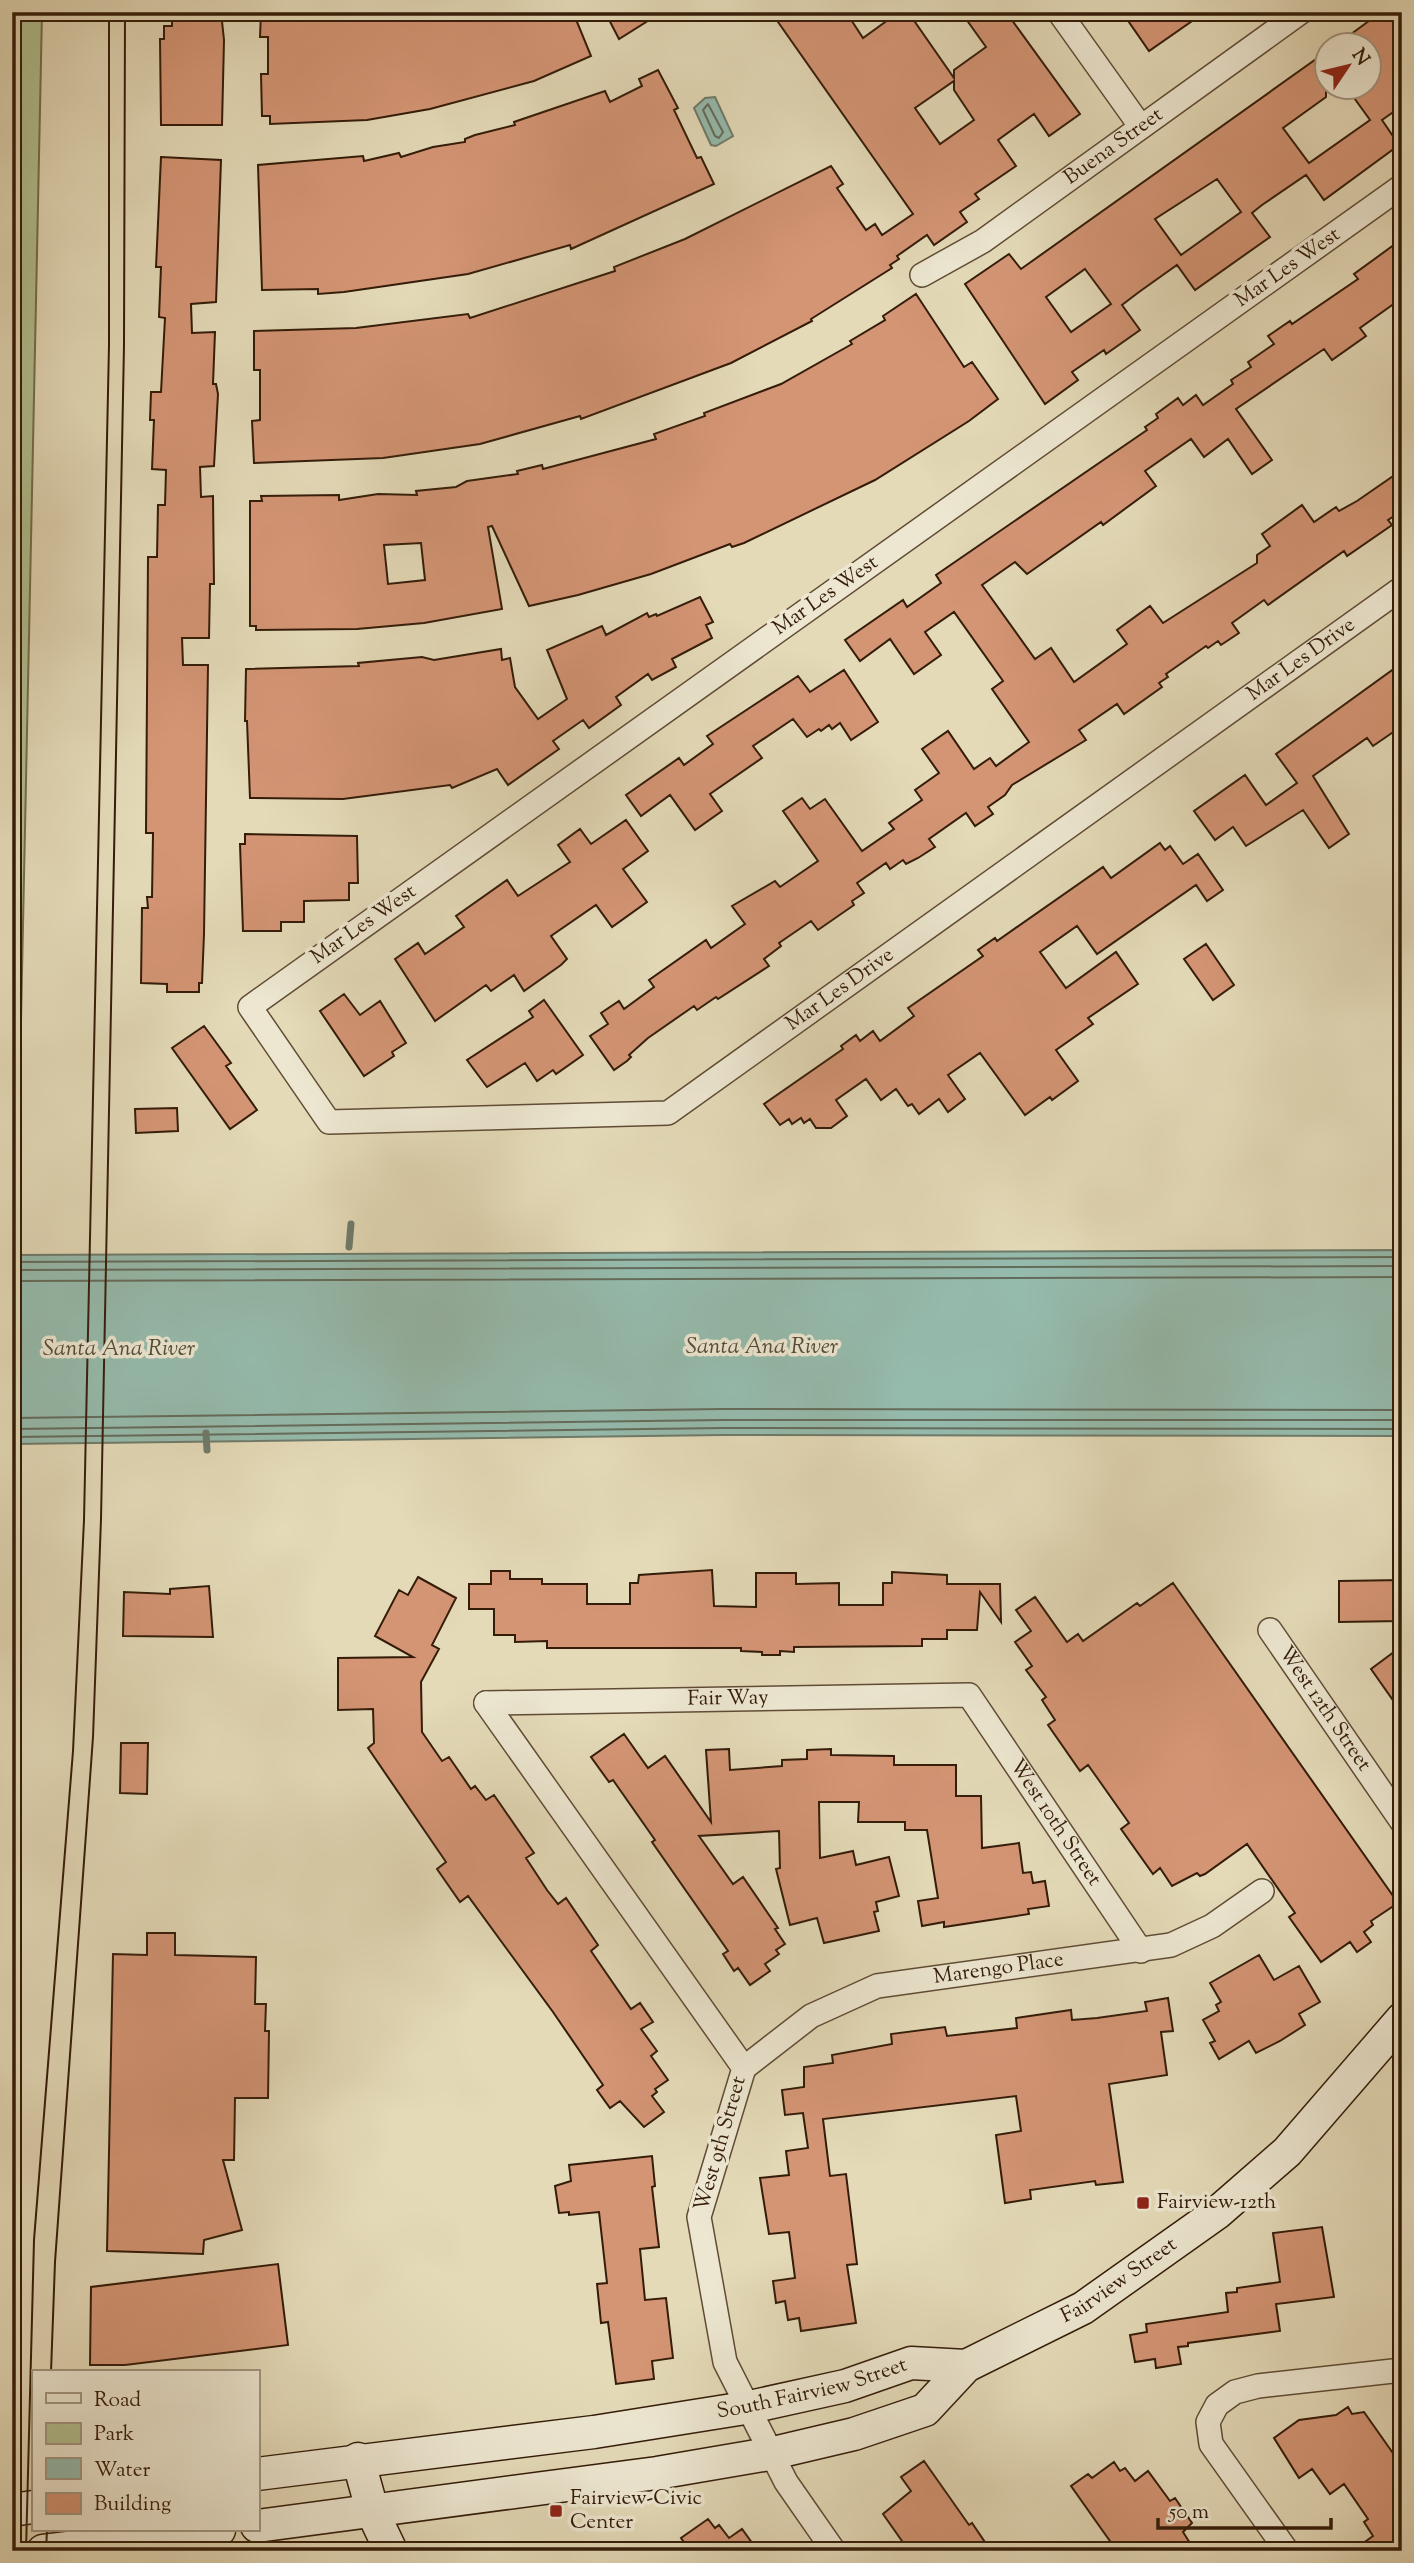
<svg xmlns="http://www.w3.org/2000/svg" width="1414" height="2563" viewBox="0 0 1414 2563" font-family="'Sorts Mill Goudy',serif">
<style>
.green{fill:#b2c090;stroke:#736e4c;stroke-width:2}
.water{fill:#95bbad;stroke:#6e7b6b;stroke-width:2}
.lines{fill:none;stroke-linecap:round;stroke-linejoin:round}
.shore{stroke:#646c5b;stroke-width:2}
.stream{stroke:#6e7b6b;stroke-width:7}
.building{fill:#d49575;stroke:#341c09;stroke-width:2;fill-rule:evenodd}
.minor-casing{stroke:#604c35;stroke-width:26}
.secondary-casing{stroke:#341c09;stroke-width:35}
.minor{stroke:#ede7d1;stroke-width:23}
.secondary{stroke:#ede7d1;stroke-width:32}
.tram{stroke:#341c09;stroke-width:2}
.poi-dot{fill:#8f2418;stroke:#ede7d1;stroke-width:2.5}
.labels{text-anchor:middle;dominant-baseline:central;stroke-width:7;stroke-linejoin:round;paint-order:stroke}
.street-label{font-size:21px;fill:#341c09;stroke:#ede7d1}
.poi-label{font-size:21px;fill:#341c09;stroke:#ede7d1;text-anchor:start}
.water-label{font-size:23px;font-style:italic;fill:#514c3a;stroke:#ede7d1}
</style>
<rect width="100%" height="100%" fill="#e4dab8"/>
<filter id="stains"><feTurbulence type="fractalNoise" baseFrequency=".00286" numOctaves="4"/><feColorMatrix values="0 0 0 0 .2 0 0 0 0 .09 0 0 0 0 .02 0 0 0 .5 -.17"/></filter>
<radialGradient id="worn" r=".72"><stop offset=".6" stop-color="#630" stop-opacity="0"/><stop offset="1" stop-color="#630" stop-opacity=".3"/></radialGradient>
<path class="green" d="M12,12H42L18,1165H12Z"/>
<path class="water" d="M715,97L733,136L716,146L711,145L694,108L705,98Z
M1402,1250V1436L723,1435L12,1444V1255Z"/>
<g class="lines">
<path class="shore" d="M708,104L723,132L719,138L715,136L703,110Z
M12,1262L1402,1257
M12,1270L1402,1266
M12,1281L1402,1277
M12,1418L723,1409L1402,1410
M12,1429L723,1420H1402
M12,1437L723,1428L1402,1429"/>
<path class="stream" d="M349,1247L351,1224
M206,1433L207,1450"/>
</g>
<path class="building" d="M172,12H221L224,40L222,125H161L160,39H164V26H172Z
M261,12H573L591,56L534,81L430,109L367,120L270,124V116H262L261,74H268V37H260Z
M605,12H662L619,39Z
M771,12H846L863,38L899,12H908L954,78V70L986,47L961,12H1006L1080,114L1049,136L1034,114L998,140L1016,166L975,194L979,199L960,212L967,222L934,245L927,235L897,256L899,259L890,265L892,268L811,319L812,321L731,363L581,419L580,416L480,444L383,458L254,463L252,421L260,420V370H254V331L356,328L468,314L470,318L615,271L614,267L685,239L831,166L843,184L837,188L866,230L875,224L882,235L913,214ZM954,81V90L974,120L940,144L915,108Z
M1122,12H1205L1149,51Z
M1381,12H1402V106L1382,120L1399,145L1324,200L1306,175L1262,205L1252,213L1270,237L1195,290L1177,265L1139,292L1122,305L1140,330L1106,354L1104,350L1072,372L1078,380L1045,404L965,284L1009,254L1021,269L1326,52V97L1283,128L1309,163L1370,120L1347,88H1368V46H1335ZM1217,179L1241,212L1181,255L1155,219ZM1085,269L1111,304L1071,332L1046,297Z
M658,70L678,108L674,110L697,158L701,157L714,184L571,249L570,245L468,274L344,292L318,294V289L262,290L258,165L363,156L364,161L399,153L401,157L433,147L465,142V139L475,135L515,125L514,122L605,91L610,102L642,86L639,79Z
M161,157L221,160L216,302L191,304L192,333L215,332L213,384H216L218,394L214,466L200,467L201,497L213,496L214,584H210L209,638H182L183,665H208L204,934L202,983H199V992H167V984L141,983L142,908H148L147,897H152L153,833H146L148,557H157L158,505H165L166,470L152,469L154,420H150L151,392H161L165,318L159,317L161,267H156Z
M1402,239V298L1360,328L1366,336L1332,360L1324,349L1236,409L1272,460L1252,474L1228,439L1204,457L1191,439L1145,471L1156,486L1103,525L1101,522L1027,574L1015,562L982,585L1035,659L1051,648L1074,682L1127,644L1117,630L1150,606L1163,623L1257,563V555L1270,546L1262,534L1302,505L1314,522L1336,507L1339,511L1357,501L1402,470V511L1388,520L1392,525L1347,556L1344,551L1268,605L1264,600L1232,623L1239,633L1221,645L1218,641L1208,648L1206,646L1166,674L1168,677L1159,683L1162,687L1124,714L1117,704L1079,730L1086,740L1012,785L1005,795L988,807L993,814L975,826L966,813L929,839L935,847L918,858L906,864L903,860L890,869L886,863L857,883L864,893L852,901L854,905L818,930L811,921L779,943L781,946L764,959L769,966L718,999L716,997L697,1010L694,1006L648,1038L629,1055L631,1057L627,1061L614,1070L590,1036L608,1024L601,1013L619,1001L624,1009L654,987L649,980L706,940L711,948L745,924L732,906L775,881L780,887L818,861L783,811L802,798L810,809L825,799L862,851L894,829L889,823L922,800L915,790L939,773L922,749L948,731L974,769L990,758L996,766L1029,742L992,689L1003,681L954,612L925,632L941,655L914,674L890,639L860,661L845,640L903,600L907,607L941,583L936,575L1147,430L1145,427L1158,418L1156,414L1178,398L1183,405L1196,395L1203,405L1233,384L1231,380L1251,367L1248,362L1274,344L1268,336L1290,321L1292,324L1358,279L1354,274Z
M916,294L964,367L972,362L998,399L969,421L875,480L744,543L732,547L730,544L651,574L578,595L529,606L492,526L488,527L502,609L424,623L357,629L256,630V626H250V501H262L261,496L339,495V500L378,494L417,495L416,491L456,487L467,481L518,474L517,471L542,465L543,469L656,439L654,434L705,416L704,413L781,384L852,344L850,341L885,320L883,316ZM421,543L425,580L388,584L384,545Z
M700,597L713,622L706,625L712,638L672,659L676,667L652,680L648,674L616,697L621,705L589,728L583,720L553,741L559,749L508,785L497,769L452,788L450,785L343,799L250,798L247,721H245L246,669L359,666L358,663L422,657L434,660L501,649L502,660L510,658L515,687L538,719L567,699L547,650L602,626L606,635L647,613L649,617L656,614L657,616Z
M1402,663V726L1373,746L1367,738L1313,776L1349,834L1329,848L1303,810L1246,846L1233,827L1215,840L1194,811L1245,775L1266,805L1297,783L1276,754Z
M844,670L878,722L851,740L840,723L832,729L829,725L821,731L819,729L807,737L793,719L753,746L762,758L710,794L722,811L695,830L670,795L641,816L626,795L679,758L684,765L713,744L707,736L798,676L810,692Z
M626,820L648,851L623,869L647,902L612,927L596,905L551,936L567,959L561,965L524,991L514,975L491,991L486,985L435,1021L395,959L418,943L425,954L464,927L456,916L507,880L518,896L570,862L558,845L580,829L591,844Z
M245,834L357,836L358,883H349V900L304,901V922H281V931H243L240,844H245Z
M1160,843L1165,850L1170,846L1183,864L1198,854L1223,890L1207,901L1196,885L1097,954L1077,926L1040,952L1066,988L1116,952L1138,984L1088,1018L1093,1024L1056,1050L1078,1081L1052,1100L1050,1097L1025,1115L980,1053L948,1075L965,1099L948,1112L939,1099L919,1114L912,1104L908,1106L896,1089L881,1100L866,1079L836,1100L847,1116L831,1128H816L810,1119L804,1123L801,1118L792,1124L789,1119L780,1125L764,1104L843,1049L841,1046L856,1035L860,1041L873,1031L880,1041L914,1016L908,1008L983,956L978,950L995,938L997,941L1103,867L1111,878Z
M1206,944L1234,985L1213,1000L1184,959Z
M344,994L360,1015L380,1001L406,1043L392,1052L394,1056L364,1076L320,1011Z
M544,1000L583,1055L556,1074L553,1070L537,1081L525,1063L487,1087L467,1060L533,1017L529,1011Z
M204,1026L231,1063L226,1066L257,1110L230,1129L172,1048Z
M177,1108L178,1131L136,1133L135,1109Z
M712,1570L714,1606L756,1607V1573H796V1584L839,1583V1605H883V1583H892V1572L947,1575V1584H1000L1001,1622L980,1592L977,1630H947V1639H922V1646L794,1647V1652L780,1651V1655H762V1652L741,1651V1648H547V1641L515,1642V1635H494V1609H469V1584H491V1571H510V1579H542V1584H587V1604H630V1583H638L639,1575Z
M418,1577L456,1598L432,1645L439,1649L421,1682L422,1732L442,1761L449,1757L471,1789L475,1786L486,1800L494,1795L534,1853L526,1858L547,1890L558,1904L566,1898L598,1945L591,1951L631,2009L640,2003L653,2022L641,2029L657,2051L651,2056L668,2080L655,2089L657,2092L652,2096L664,2112L644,2127L620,2101L610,2108L597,2090L603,2085L553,2012L468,1896L460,1902L437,1869L446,1862L368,1748L374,1743L373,1709L338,1710V1658L413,1657L375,1636L399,1590L408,1595Z
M1402,1580V1621L1339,1622V1581Z
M1173,1583L1398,1903L1371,1921L1373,1925L1364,1932L1371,1942L1357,1952L1350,1942L1321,1962L1289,1917L1295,1913L1247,1844L1205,1874L1200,1876L1197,1873L1172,1886L1160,1868L1153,1874L1121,1829L1129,1823L1098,1779L1088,1765L1080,1771L1048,1725L1055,1720L1042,1700L1046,1697L1026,1670L1032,1666L1015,1642L1031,1631L1016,1610L1035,1597L1067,1642L1078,1634L1083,1641L1137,1603L1140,1606Z
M209,1586L213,1637L123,1636L124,1592L170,1594V1589Z
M1402,1646V1713L1371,1669Z
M624,1734L648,1768L665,1756L711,1822L706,1750L729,1749L730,1770L782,1766V1760L807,1759V1750L831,1749V1755L894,1756V1765H956V1796H981L982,1848L1019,1843L1023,1873L1031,1872L1033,1883L1045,1881L1049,1906L1028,1909L1029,1914L944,1927V1922L922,1926L918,1901L938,1898L927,1830H905V1822H858L859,1802H819L820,1858L853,1851L856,1865L889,1857L899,1896L876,1902L878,1911L874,1912L879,1931L824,1943L817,1918L790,1925L776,1869L780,1868L779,1831L699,1836L733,1884L743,1877L778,1928L775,1929L785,1944L776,1950L779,1954L765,1964L770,1971L750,1985L738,1968L734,1971L723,1954L728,1951L652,1842L655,1840L613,1780L609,1782L591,1757Z
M121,1743H148L147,1794L120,1793Z
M147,1933H175V1955L256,1957L255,2004H266L265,2031H269L268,2098H235L234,2160H223L242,2230L204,2240L203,2254L107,2251L113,1954L147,1955Z
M1259,1955L1274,1980L1299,1966L1320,2002L1299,2014L1305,2025L1280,2041L1256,2053L1249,2041L1219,2059L1210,2043L1215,2041L1203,2020L1219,2011L1216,2005L1221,2002L1210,1983Z
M1168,1998L1173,2031L1161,2032L1167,2075L1109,2084L1123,2182L1096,2185L1095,2181L1030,2190L1031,2199L1005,2203L996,2135L1021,2131L1016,2096L823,2119L830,2176L846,2174L857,2264L847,2265L856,2323L801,2331L799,2318L788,2320L785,2301L776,2303L773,2281L795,2278L789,2232L769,2234L760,2178L789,2175L786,2151L808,2148L803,2113L785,2115L782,2090L804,2087V2067L833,2063L832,2055L892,2044L891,2034L945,2027L947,2036L1017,2028L1016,2018L1071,2010L1072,2020L1097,2018L1147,2011L1145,2002Z
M652,2156L655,2186L652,2187L659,2247L640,2249L645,2300L666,2298L673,2358L652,2361L654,2379L616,2384L608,2322L601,2323L597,2284L607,2283L599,2212L569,2215V2212L559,2213L555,2186L571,2181L569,2165Z
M1322,2227L1334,2297L1276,2304L1280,2331L1188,2343V2346L1178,2347L1181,2364L1156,2368L1155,2359L1135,2362L1130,2335L1147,2332L1146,2324L1228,2312L1226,2293L1237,2292V2288L1280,2282L1273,2233Z
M278,2264L288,2345L125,2365H90L91,2287Z
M1348,2407L1352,2414L1364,2412L1402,2466V2542L1390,2551H1352L1373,2536L1364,2522L1368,2519L1344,2484L1330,2494L1312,2469L1299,2478L1274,2438L1299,2420L1336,2415Z
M924,2461L969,2525L972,2523L991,2551H909L883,2514L911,2491L901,2477Z
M1114,2462L1120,2471L1125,2468L1135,2481L1148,2471L1170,2501L1175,2498L1192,2523L1183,2532L1195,2551H1117L1071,2486L1088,2474L1092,2478Z
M708,2519L715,2528L719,2525L729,2538L742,2529L758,2551H690L681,2538Z"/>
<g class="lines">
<defs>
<g id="minor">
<path d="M1059,12L1141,127"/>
<path id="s1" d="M1402,186L250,1007L329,1122L668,1113L1402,588"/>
<path id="s2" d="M922,275L983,241L1301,12"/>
<path id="s3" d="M1270,1630L1402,1822"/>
<path d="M486,1703L744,2068L699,2217L725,2362L786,2482L834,2551"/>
<path id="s4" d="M486,1703L969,1695L1141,1951"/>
<path id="s5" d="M744,2068L811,2016L877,1986L1171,1945L1212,1926L1262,1891"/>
<path d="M1287,2551L1211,2444L1208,2422L1217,2405L1235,2392L1258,2386L1402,2370"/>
</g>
<g id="secondary">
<path d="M358,2459L373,2513L391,2551"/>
<path id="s6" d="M257,2474L594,2432L745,2408L845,2386L911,2363L966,2366"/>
<path d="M12,2510L33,2507"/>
<path id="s7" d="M257,2526L657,2473L769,2454L854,2434L925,2410L966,2366L1083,2308L1217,2213L1287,2152L1402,2019"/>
<path d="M43,2551L219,2530"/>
</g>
</defs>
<use href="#minor" class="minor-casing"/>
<use href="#secondary" class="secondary-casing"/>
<use href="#minor" class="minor"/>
<use href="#secondary" class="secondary"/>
<path class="tram" d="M51,2372L55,2262L93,1737L101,1519L124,345L125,12
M26,2551L34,2240L73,1751L84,1520L109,345V12
M46,2551L47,2530"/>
</g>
<g class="poi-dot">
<rect x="1136" y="2196" width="14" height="14" rx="3.5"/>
<rect x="549" y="2504" width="14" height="14" rx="3.5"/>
</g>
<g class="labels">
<g class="street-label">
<text stroke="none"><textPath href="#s2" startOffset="231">Buena Street</textPath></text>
<text transform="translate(1288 268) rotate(-35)">Mar Les West</text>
<text transform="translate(826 596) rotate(-35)">Mar Les West</text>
<text stroke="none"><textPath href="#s1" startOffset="2672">Mar Les Drive</textPath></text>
<text transform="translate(364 925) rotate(-35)">Mar Les West</text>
<text stroke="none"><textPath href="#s1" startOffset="2105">Mar Les Drive</textPath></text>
<text stroke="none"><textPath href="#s4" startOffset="242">Fair Way</textPath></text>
<text stroke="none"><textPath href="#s3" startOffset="96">West 12th Street</textPath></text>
<text stroke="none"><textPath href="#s4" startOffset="637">West 10th Street</textPath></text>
<text stroke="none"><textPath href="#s5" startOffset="280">Marengo Place</textPath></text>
<text transform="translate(721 2144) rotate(-74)">West 9th Street</text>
<text stroke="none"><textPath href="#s7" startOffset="915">Fairview Street</textPath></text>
<text stroke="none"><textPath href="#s6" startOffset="562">South Fairview Street</textPath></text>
</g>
<g class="poi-label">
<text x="1157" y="2203">Fairview-12th</text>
<text x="570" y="2499">Fairview-Civic<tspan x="570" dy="24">Center</tspan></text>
</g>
<g class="water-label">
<text x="762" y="1347">Santa Ana River</text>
<text x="119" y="1349">Santa Ana River</text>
</g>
</g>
<rect width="1414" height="2563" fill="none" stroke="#e4dab8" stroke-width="42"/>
<rect x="14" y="14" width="1386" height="2535" fill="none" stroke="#341c09" stroke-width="3.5"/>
<rect x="21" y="21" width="1372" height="2521" fill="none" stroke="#341c09" stroke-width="2"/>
<rect x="32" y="2370" width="228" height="161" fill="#ede7d1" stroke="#a39681" stroke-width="2"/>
<rect x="46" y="2393" width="35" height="10" fill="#ede7d1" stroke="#a39681" stroke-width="2"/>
<text x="94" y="2406" font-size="21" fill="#341c09">Road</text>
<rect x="46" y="2423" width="35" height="21" fill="#b2c090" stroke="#a39681" stroke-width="2"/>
<text x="94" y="2440" font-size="21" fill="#341c09">Park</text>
<rect x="46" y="2458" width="35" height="21" fill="#95bbad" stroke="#a39681" stroke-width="2"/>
<text x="94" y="2476" font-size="21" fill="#341c09">Water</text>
<rect x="46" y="2493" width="35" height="21" fill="#d49575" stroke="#a39681" stroke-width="2"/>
<text x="94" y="2510" font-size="21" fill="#341c09">Building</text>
<g transform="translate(1348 66) rotate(55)"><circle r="33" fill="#ede7d1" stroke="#a39681" stroke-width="2"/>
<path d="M0-5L12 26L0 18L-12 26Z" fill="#8f2418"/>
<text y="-10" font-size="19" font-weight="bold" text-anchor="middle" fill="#341c09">N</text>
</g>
<path d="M1158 2518v10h173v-10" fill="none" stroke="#341c09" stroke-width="3.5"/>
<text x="1169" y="2518" font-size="21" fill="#341c09" stroke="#ede7d1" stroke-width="5" paint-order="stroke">50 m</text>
<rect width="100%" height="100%" filter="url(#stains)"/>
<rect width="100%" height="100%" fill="url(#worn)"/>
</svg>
